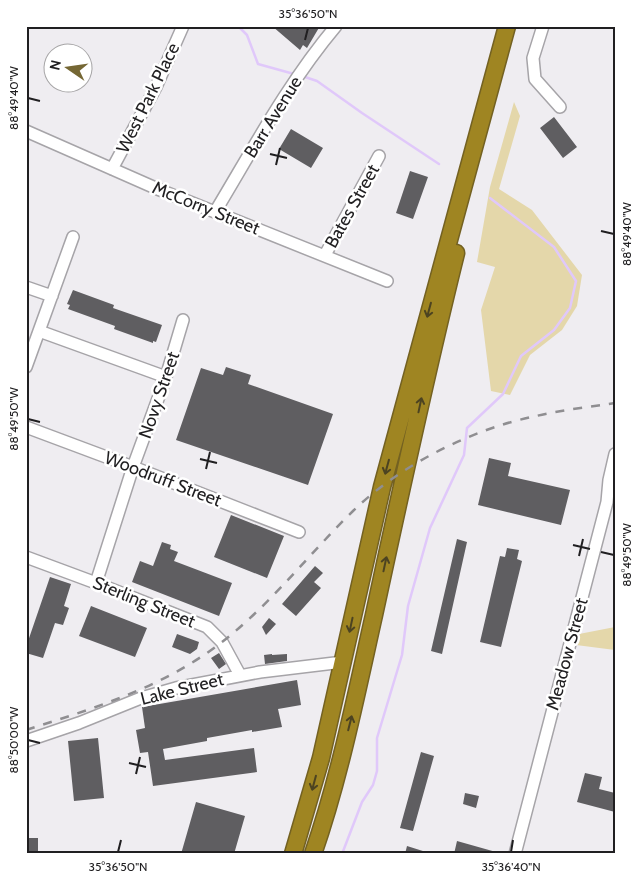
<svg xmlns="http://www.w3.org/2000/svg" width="641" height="880" viewBox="0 0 641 880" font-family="Cabin,sans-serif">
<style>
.green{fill:#e4d7aa}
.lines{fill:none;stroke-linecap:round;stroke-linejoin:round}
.stream{stroke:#e0c8fa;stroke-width:2.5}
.building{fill:#5f5e61}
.minor-casing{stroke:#a6a4a8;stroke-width:14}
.highway-casing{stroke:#736122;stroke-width:19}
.minor{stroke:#fff;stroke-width:11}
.highway{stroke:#9f8522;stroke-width:16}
.rail{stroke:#8f8e91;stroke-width:2.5;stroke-dasharray:9 9;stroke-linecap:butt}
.oneway{stroke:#4c4321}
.ticks{fill:none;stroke:#201f21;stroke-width:2}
.labels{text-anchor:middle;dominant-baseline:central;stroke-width:5;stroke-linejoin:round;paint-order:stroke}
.street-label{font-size:18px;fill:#201f21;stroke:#fff}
.neatline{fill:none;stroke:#201f21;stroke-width:2}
.ticks-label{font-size:12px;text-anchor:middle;fill:#201f21}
</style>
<rect width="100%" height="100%" fill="#efedf1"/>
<path class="green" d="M514,102L520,116L499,189L532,210L582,275L577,306L562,330L530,355L510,395L491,391L481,310L495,267L477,262L490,187Z
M615,627V650L576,645L579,634Z"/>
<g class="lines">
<path class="stream" d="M238,26L247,35L258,64L294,74
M302,76L317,81L362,113L439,164
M342,854L362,802L373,785L377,771V738L402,655L408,606L430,528L464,455L467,428L503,394L521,356L554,330L570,308L576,281L554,247L490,198"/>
</g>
<path class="building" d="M272,26H320L307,48L303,45L300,50Z
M554,117L577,147L563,158L540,128Z
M291,129L323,148L311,168L279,149Z
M410,171L428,177L413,219L396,213Z
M73,290L114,305L113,308L162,325L156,342L153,341V343L114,329L115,326L68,309L70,305L67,304Z
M226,367L251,375L248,384L333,414L308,485L176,440L201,368L223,375Z
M489,458L511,463L508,476L570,490L561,525L478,505Z
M231,515L284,536L267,578L214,557Z
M457,539L467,542L442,654L431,651Z
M162,542L171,545L170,549L178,552L174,561L232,583L219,616L132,582L140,561L153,566Z
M507,548L519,550L517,559L522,561L501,647L480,642L500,556L505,557Z
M315,566L323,573L314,582L321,588L296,616L282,604Z
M50,577L71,584L64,606L69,608L63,625L55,623L43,658L26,653V647Z
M91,606L147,628L135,657L79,636Z
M269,618L276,624L266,635L262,627Z
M177,634L199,642L197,649L190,654L172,647Z
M219,653L226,664L219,669L211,658Z
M272,654V655L287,654V661L265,664L264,655Z
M297,680L301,705L278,709L282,727L252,732V730L207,738V741L163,749L165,760L254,748L257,772L153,786L148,752L140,753L136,730L145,728L142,707Z
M98,738L104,798L74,801L68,741Z
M421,752L434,756L413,831L400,828Z
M585,773L602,777L599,789L615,793V812L577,802Z
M465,793L479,796L476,808L463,804Z
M196,802L245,816L234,854H181Z
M26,838H38V854H26Z
M457,841L496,852L495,854H454Z
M407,846L426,852V854H405Z"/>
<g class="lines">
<defs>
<path id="minor" d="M543,26L533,58L535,79L560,107
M26,131L160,190L387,281
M112,169L156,87L183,26
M215,212C253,149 288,83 336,26
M325,255L379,156
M26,287L52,296
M39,331L166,377
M26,367L73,237
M26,427L133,467L299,532
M26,557L96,583L207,627L222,642L240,675
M96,583L133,467L166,377L183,320
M26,741L79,723L141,698L176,688L260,672L343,662
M515,854L607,502L609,480L615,454"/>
<path id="highway" d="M293,854L321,758L382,487L507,26
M313,854C340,776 356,695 374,615C400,494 426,373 456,253"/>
</defs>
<use href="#minor" class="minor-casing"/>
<use href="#highway" class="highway-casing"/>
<use href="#minor" class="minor"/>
<use href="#highway" class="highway"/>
<path class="rail" d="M26,730C95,708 164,687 222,642C271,604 309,554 353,511C400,465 472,429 536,416C562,410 589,407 615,403"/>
</g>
<defs><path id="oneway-shaft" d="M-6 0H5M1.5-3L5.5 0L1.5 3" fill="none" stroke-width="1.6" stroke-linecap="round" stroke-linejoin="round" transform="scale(1.25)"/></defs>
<g class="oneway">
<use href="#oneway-shaft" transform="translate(429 310) rotate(105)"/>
<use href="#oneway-shaft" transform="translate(420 405) rotate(-78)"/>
<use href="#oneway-shaft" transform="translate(387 467) rotate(105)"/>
<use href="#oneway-shaft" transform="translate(385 564) rotate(-78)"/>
<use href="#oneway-shaft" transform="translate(351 625) rotate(102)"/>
<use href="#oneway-shaft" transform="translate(350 723) rotate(-76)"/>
<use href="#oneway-shaft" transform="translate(314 783) rotate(105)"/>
</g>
<path class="ticks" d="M305,40L308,28M28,98L40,101M270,154L287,158M276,165L280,148M601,231L614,234M28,419L40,422M200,459L217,463M206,469L210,452M573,545L590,549M601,552L614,555M579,556L583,539M28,740L40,743M129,763L146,767M136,774L140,757M118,852L121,840M511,852L513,840"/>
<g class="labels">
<g class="street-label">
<text transform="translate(148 98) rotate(-64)">West Park Place</text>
<text transform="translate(273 117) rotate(-58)">Barr Avenue</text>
<text transform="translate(352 206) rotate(-61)">Bates Street</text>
<text transform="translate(206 208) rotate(22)">McCorry Street</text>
<text transform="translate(159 395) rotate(-71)">Novy Street</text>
<text transform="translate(163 479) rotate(21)">Woodruff Street</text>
<text transform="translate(144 602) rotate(22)">Sterling Street</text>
<text transform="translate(567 654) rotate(-75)">Meadow Street</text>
<text transform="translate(182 689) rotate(-14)">Lake Street</text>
</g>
</g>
<rect width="641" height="880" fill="none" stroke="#ffffff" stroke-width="55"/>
<g transform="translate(68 68) rotate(283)"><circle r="24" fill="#ffffff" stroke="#a6a5a6"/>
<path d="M0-4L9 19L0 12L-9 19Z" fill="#756734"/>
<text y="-8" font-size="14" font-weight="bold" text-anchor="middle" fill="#201f21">N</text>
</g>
<rect x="28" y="28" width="586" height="824" class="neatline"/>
<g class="ticks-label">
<text x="308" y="18">35°36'50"N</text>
<text transform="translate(14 98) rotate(-90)" y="4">88°49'40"W</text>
<text transform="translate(627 234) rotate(-90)" y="4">88°49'40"W</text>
<text transform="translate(14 419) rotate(-90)" y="4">88°49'50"W</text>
<text transform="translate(627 555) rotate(-90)" y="4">88°49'50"W</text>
<text transform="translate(14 740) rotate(-90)" y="4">88°50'00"W</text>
<text x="118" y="871">35°36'50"N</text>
<text x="511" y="871">35°36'40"N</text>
</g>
</svg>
